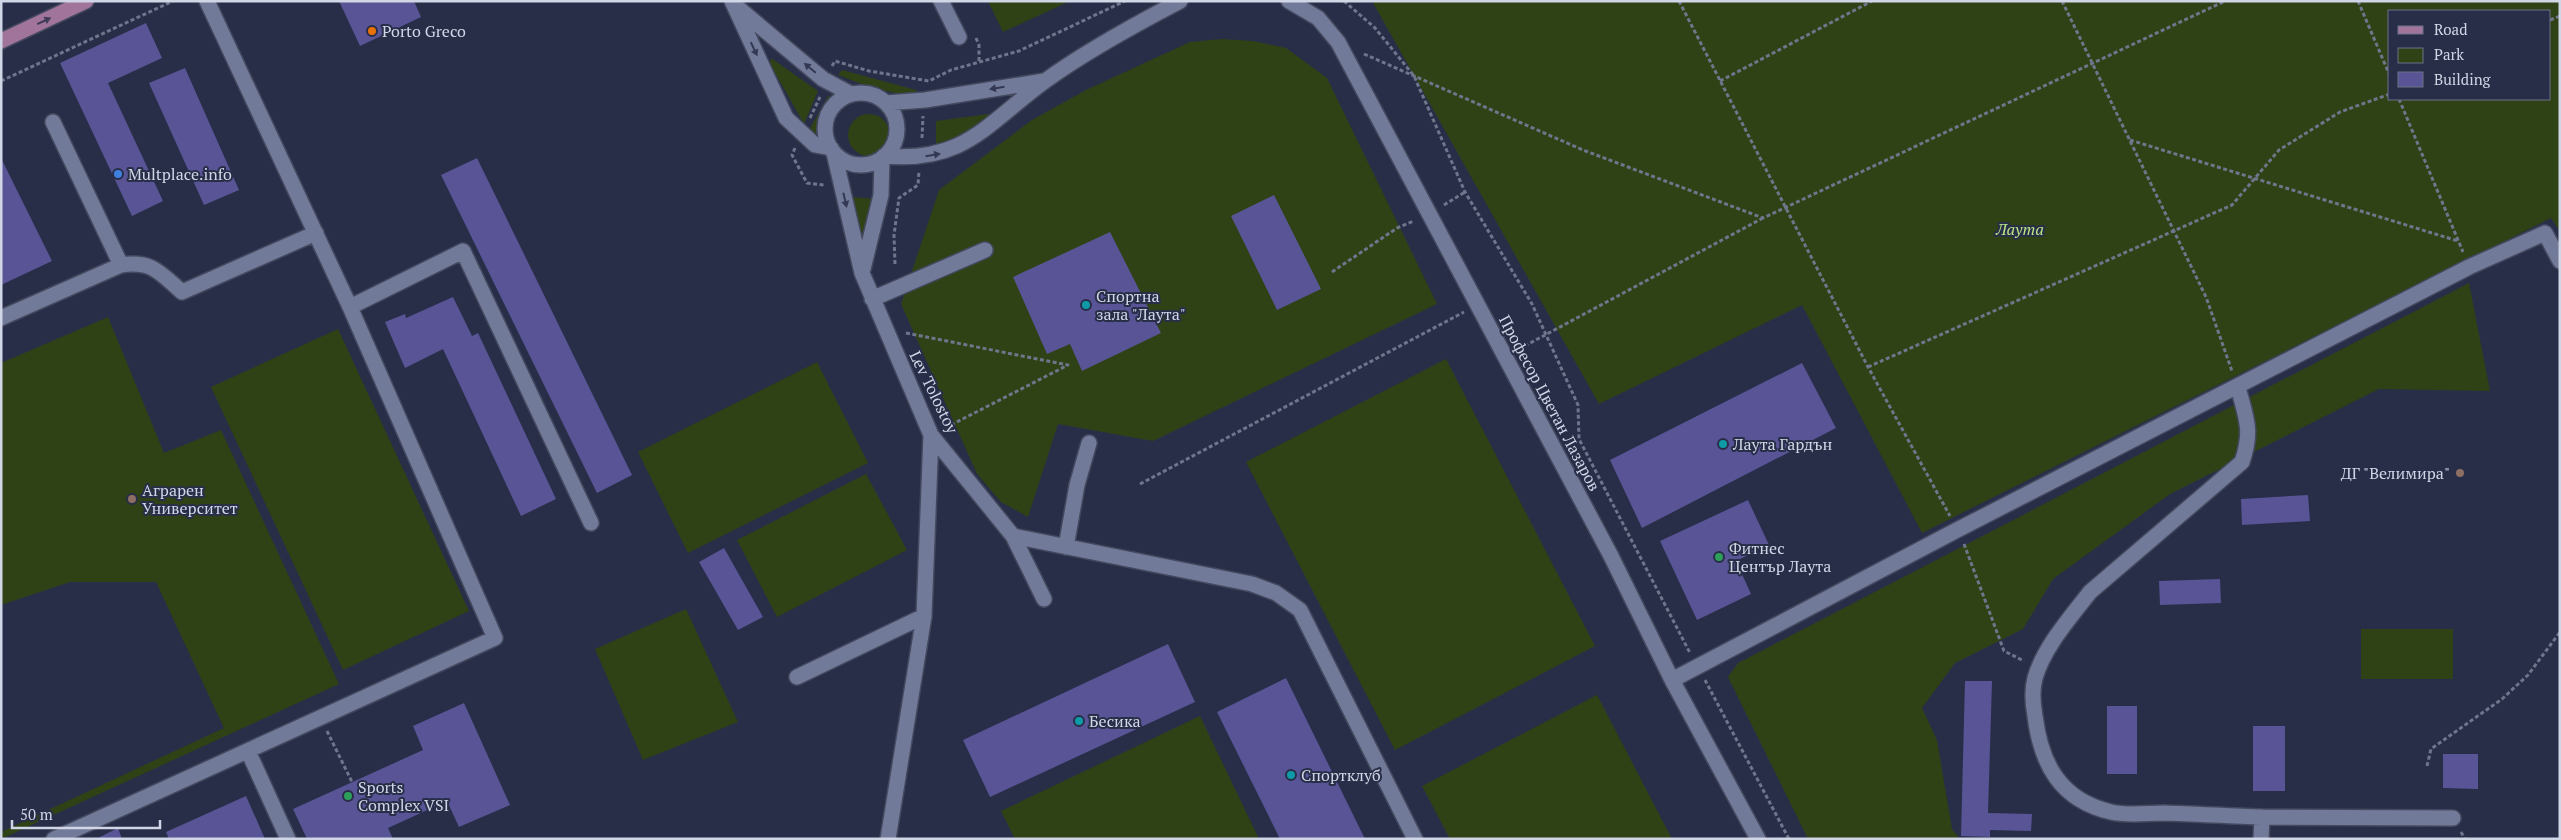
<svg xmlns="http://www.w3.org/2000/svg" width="2561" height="840" viewBox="0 0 2561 840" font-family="'PT Serif',serif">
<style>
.green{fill:#2f4216;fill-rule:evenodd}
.building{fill:#585495}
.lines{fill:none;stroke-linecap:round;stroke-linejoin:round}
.minor-casing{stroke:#43485e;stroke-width:18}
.major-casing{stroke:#43485e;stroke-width:18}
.path{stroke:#6f758b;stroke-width:3;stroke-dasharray:4 2.5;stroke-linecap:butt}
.minor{stroke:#717a98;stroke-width:15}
.major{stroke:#a0749b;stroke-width:15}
.oneway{fill:#403c59}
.oneway2{fill:#333954}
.food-dot{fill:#e8710a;stroke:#282e48;stroke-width:2}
.shop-dot{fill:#3f7fe0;stroke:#282e48;stroke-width:2}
.culture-dot{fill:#0f9aa8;stroke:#282e48;stroke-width:2}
.education-dot{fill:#8d6e63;stroke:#282e48;stroke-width:2}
.leisure-dot{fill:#2e9e5b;stroke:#282e48;stroke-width:2}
.labels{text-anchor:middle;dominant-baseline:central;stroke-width:4;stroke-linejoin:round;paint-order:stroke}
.poi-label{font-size:16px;fill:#d1d6e7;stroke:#282e48;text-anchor:start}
.park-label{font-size:16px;font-style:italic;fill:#b9e585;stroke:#282e48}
.street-label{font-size:16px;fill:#d1d6e7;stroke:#282e48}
</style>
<rect width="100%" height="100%" fill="#282e48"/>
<path class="green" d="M988,1H1070L1003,32Z
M1372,1H2560V232L2551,218L1922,533L1802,305L1599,404ZM2390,11H2550V99H2390Z
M1222,39L1253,41L1286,48L1327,78L1437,304L1153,441L1058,424L1028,517L1001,502L977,474L901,304L939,190L1032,120L1086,90L1190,42Z
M771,58L818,91L804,124L770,64Z
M842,70L916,90L919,98L872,88L838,75Z
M828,96L835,99L824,115L820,136L809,130Z
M848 135a21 21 0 1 1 42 0a21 21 0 1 1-42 0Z
M989,114L990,118L936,149V121Z
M853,197L875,199L863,233H859Z
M2469,283L2490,391L2379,389L2170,494L2053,579L2023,629L1955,663L1922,708L1937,740L1952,829L1960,839H1808L1728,677L1738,663Z
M108,317L164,453L221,430L339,684L1,839V832L224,728L156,582H70L1,605V363Z
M338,329L469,611L343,670L211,387Z
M1446,359L1595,646L1395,750L1246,462Z
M817,362L868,463L688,553L638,452Z
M866,474L907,550L777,617L737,540Z
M686,609L738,722L643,760L595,649Z
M2361,629H2453V679H2361Z
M1597,695L1672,839H1450L1422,786Z
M1200,716L1259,839H1015L1001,811Z"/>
<path class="building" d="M339,1H414L421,17L360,46Z
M146,23L162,58L108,83L163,201L132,216L60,63Z
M185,68L239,190L204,205L149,83Z
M1,158L52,261L1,285Z
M477,158L632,475L597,493L441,175Z
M1274,195L1321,289L1277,310L1231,216Z
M1110,232L1161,333L1082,371L1070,344L1047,354L1013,277Z
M453,297L472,336L478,333L556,499L521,516L443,349L405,368L385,322L405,314L406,318Z
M1802,363L1836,428L1642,528L1610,460Z
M2308,495L2310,521L2242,525L2241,499Z
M1748,500L1769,545L1736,561L1751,594L1697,620L1660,541Z
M724,548L763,617L738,630L699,562Z
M2220,579L2221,603L2160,605L2159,581Z
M1168,644L1195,702L990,797L963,740Z
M1286,678L1365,839H1280L1217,712Z
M1965,681H1992L1988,813L2032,814L2031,831L1990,830V837L1961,836Z
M464,703L510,805L459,827L447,801L388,828L393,839H307L293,809L423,750L413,726Z
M2107,706H2137V774H2107Z
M2253,726H2285V791H2253Z
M2443,754H2478V789L2443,788Z
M246,796L265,839H169L166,832Z
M118,828L122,839H96Z"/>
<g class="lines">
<defs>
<path id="minor" d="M732,1L786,118L815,145L831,148
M941,1L959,37
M1289,1L1318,18L1338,42L1611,556L1672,680L1758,839
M737,7L823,79L851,94
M825 129a36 36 0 1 1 72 0a36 36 0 1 1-72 0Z
M886,103L925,100L1044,81
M53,122L121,265
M834,153L862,273L931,435L1013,536L1044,599
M884,156C965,163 986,124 1045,81C1086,51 1134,25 1180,1
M863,269L881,195L882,158
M872,299L985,250
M350,307L463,251L591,523
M1,318L121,265C152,260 160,273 182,292L316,233
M2238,387C2246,418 2253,430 2242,462L2090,592C2070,618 2044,647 2035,678C2032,689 2033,705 2035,716C2041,764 2060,800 2111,812C2127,816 2147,813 2164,813C2197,814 2229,816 2262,817L2261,839
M1013,536L1252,584L1276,593L1300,610L1415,839
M1066,547L1077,485L1089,443
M797,677L924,616
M1672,680L1957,530L2469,267L2545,233L2560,261
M248,751L288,839
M2262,817L2453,818
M54,839L495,638L350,307L207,1
M888,839L924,616L931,435"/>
<path id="major" d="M1,41L86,1"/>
</defs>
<use href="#minor" class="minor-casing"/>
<use href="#major" class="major-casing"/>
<path class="path" d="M1344,1L1375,28L1414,76L1465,192L1532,304L1578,405L1579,439L1690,653
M1679,1L1868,367L1950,516
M2062,1L2206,297L2232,371
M2358,1L2390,76
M2550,20L2560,16
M976,38L979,45V62
M1364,54L1583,150L1763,218L2225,1
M832,66L835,61L869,71L929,81L951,70L1019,51L1125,1
M1,81L173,1
M1720,81L1872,1
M2399,99L2463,252
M810,118L820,97
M922,138L923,116
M2130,140L2458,241
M795,148L792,155L807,183L824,185
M1444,205L1465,192
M895,264L894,235L899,198L918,185L919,171
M1332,272L1397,228L1414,221
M906,333L1068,365L945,428
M1519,349L1763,218
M1868,367L2232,205L2279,150L2340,112L2390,94
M1140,484L1464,312
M1964,544L2004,651L2024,661
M1705,680L1789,839
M327,731L352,782
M2427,766L2431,749L2502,699L2528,675L2560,632
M2461,832L2465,839"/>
<use href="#minor" class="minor"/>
<use href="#major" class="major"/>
</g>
<defs><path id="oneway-solid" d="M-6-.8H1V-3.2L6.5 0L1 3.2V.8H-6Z" transform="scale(1.25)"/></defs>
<use class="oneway" href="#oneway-solid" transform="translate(44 21) rotate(-25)"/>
<g class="oneway2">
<use href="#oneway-solid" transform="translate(754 49) rotate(65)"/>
<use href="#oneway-solid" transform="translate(810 68) rotate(-140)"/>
<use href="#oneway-solid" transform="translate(997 88) rotate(171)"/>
<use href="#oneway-solid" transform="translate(933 155) rotate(-9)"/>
<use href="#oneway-solid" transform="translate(845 200) rotate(77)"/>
</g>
<circle class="food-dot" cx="372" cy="31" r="5"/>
<circle class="shop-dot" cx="118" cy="174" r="5"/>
<g class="culture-dot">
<circle cx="1086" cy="305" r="5"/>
<circle cx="1723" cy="444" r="5"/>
<circle cx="1079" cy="721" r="5"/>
<circle cx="1291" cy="775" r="5"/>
</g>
<g class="education-dot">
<circle cx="2460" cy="473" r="5"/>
<circle cx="132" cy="499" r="5"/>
</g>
<g class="leisure-dot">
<circle cx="1719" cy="557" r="5"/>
<circle cx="348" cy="796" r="5"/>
</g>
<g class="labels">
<g class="poi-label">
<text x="382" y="31">Porto Greco</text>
<text x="128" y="174">Multplace.info</text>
<text x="1096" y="296">Спортна<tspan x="1096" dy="18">зала "Лаута"</tspan></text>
<text x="1733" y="444">Лаута Гардън</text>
<text x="2450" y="473" text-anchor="end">ДГ "Велимира"</text>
<text x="142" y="490">Аграрен<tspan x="142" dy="18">Университет</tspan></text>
<text x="1729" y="548">Фитнес<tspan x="1729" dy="18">Център Лаута</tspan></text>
<text x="1089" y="721">Бесика</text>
<text x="1301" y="775">Спортклуб</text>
<text x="358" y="787">Sports<tspan x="358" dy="18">Complex VSI</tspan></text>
</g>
<g class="park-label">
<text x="2020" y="229">Лаута</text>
</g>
<g class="street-label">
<text transform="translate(934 392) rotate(64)">Lev Tolostoy</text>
<text transform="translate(1550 403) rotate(62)">Професор Цветан Лазаров</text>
</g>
</g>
<rect width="2561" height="840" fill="none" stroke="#d1d6e7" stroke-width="5"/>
<rect x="2388" y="10" width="162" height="90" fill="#282e48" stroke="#6c7188"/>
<rect x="2398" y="26" width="25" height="8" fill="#a0749b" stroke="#6c7188"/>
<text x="2434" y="35" font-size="15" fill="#d1d6e7">Road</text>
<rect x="2398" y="48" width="25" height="15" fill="#2f4216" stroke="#6c7188"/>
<text x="2434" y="60" font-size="15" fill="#d1d6e7">Park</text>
<rect x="2398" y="72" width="25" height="15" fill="#585495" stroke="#6c7188"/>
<text x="2434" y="85" font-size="15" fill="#d1d6e7">Building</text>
<path d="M12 820v8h148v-8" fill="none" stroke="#d1d6e7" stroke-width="2.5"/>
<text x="20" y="820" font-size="15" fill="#d1d6e7" stroke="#282e48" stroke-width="4" paint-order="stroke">50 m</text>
</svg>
